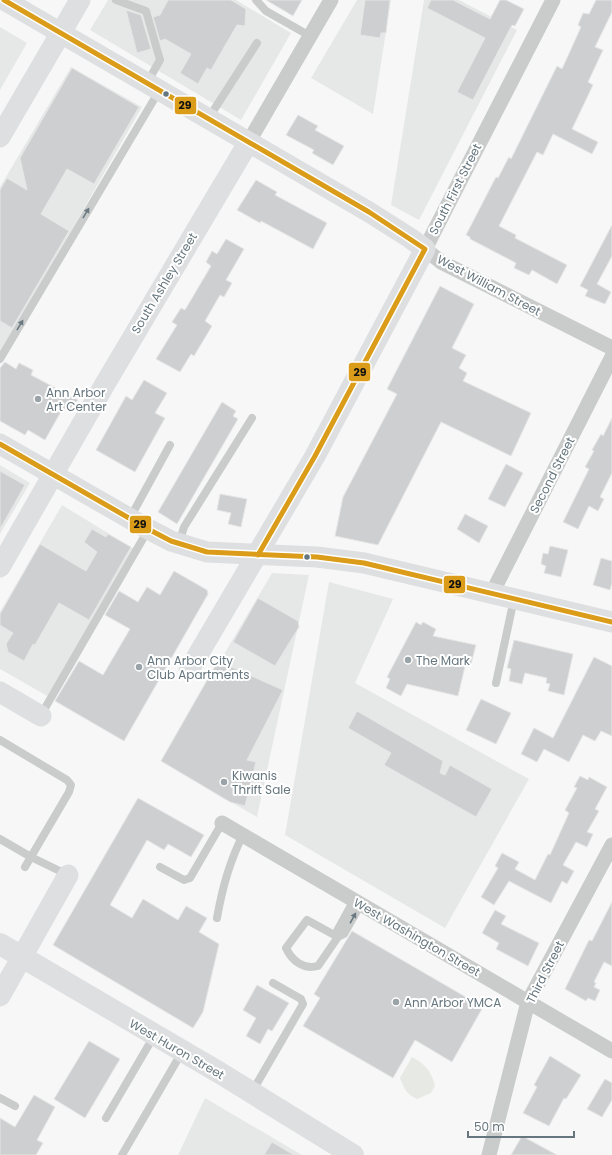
<svg xmlns="http://www.w3.org/2000/svg" width="612" height="1155" viewBox="0 0 612 1155" font-family="Poppins,sans-serif">
<style>
.built{fill:#e6e8e7}
.green{fill:#e6e9e4}
.building{fill:#cecfd0;stroke:#e6e6e6}
.lines{fill:none;stroke-linecap:round;stroke-linejoin:round}
.lane{stroke:#cacccc;stroke-width:8}
.street{stroke:#cacccc;stroke-width:15}
.secondary{stroke:#dedfe0;stroke-width:21}
.primary{stroke:#dedfe0;stroke-width:22}
.bus-1-casing{stroke:#fff;stroke-width:8}
.bus-1{stroke:#da9c19;stroke-width:5}
.oneway{fill:#6b7a82}
.bus-dot{fill:#66767e;stroke:#fff;stroke-width:1.5}
.poi-dot{fill:#99a3a8;stroke:#fff;stroke-width:1.5}
.labels{text-anchor:middle;dominant-baseline:central;stroke-width:4;stroke-linejoin:round;paint-order:stroke}
.street-label{font-size:12px;fill:#66767e;stroke:#fff}
.poi-label{font-size:12px;fill:#66767e;stroke:#fff;text-anchor:start}
.line-badge{stroke:#fff;stroke-width:1.5}
.pale-badge-label{font-size:11px;text-anchor:middle;font-weight:bold;fill:#111}
</style>
<rect width="100%" height="100%" fill="#f7f7f7"/>
<path class="built" d="M108,0H236L291,33L241,120L90,30Z
M357,0H391L373,114L311,78Z
M424,0H459L517,30L419,220L391,205Z
M0,27L27,43L0,90Z
M71,67L142,107L0,355V187Z
M0,465L30,483L0,534Z
M62,505L134,549L49,697L0,669V612Z
M272,573L309,575L257,817L161,761Z
M329,582L393,599L355,683L529,779L445,928L285,835Z
M205,1098L302,1155H178Z"/>
<path class="green" d="M412,1057C424,1063 432,1072 435,1086L431,1093L417,1099C406,1094 404,1088 400,1078Z"/>
<path class="building" d="M168,0H231L246,9L245,26L237,25L211,70L207,68L198,84L180,73L191,54L165,39L160,41L153,17L160,15Z
M266,0H302L293,16Z
M365,0H390L386,33H381L380,38L360,35Z
M431,0H453L490,19L500,0H506L524,9L515,26L512,25L473,100L457,92L485,38L427,8Z
M596,0H612V12L595,47L603,50L588,82L593,85L572,129L598,142L592,154L553,134L543,155L537,152L499,226L516,235L515,238L567,265L557,284L532,270L529,275L514,268L516,263L470,239V237L466,235L496,177L498,178L509,157L511,159L557,66L562,69L581,27L578,25L583,13L589,14Z
M126,10L141,15L151,49L137,53Z
M72,68L139,107L94,184L67,169L41,214L69,231L12,328L0,321V190L7,178L27,190L20,158Z
M298,115L318,126L315,130L344,146L333,165L312,153L314,150L286,135Z
M256,180L277,192L275,195L327,223L313,249L261,221L260,223L237,210Z
M612,225V256L597,284L611,292L605,304L585,296L588,290L580,286Z
M226,239L244,249L226,280L232,283L224,297L220,295L205,321L212,326L194,356L191,354L180,372L156,359L177,325L172,322L181,308L185,310L211,266L206,262L212,251L217,254Z
M440,286L474,304L452,348L466,355L459,368L467,373L463,381L531,413L511,456L441,422L378,545L335,536L343,497L397,394L387,389Z
M5,362L16,369L19,363L33,370L31,375L78,400L68,411L63,408L45,440L28,430L25,435L0,421V368Z
M144,380L167,393L155,413L165,418L135,472L96,450L126,396L132,400Z
M222,402L236,411L233,416L238,419L177,524L158,512Z
M612,418V473L600,497L604,499L598,511L589,506L578,529L563,522L589,469L585,467L594,451L592,450L601,434L603,436Z
M506,464L523,473L505,507L488,499Z
M0,471L25,485L0,529Z
M220,494L247,499L241,527L228,524L231,513L217,510Z
M465,514L488,526L479,543L457,529Z
M92,529L106,537L108,534L131,547L89,620L59,603L35,645L33,644L24,661L8,652L6,644L13,633L0,625V614L40,544L86,571L97,552L84,542Z
M550,546L568,550L561,577L544,573L546,566L541,564L543,553L548,554Z
M601,558L612,561V583L610,590L593,585Z
M174,571L207,590L208,594L124,741L55,701L79,661L103,675L130,629L105,615L119,591L138,602L147,587L160,595Z
M258,598L298,621L299,627L275,666L233,642Z
M416,622L421,625L423,622L436,629L433,636L476,645L471,664L466,662L458,696L407,684L401,696L386,688L390,679L387,677Z
M514,640L573,654L564,695L548,691L550,684L546,683L547,678L525,673L522,684L509,681L511,669L507,668Z
M594,657L612,666V736L601,731L595,741L583,735L569,762L544,749L537,762L521,754L534,728L553,738Z
M218,661L283,690L247,760L256,762L245,806L230,802L161,761Z
M481,699L511,713L496,744L466,730Z
M357,711L443,761L440,773L445,775L450,765L492,789L476,817L384,765L391,753L348,728Z
M580,776L588,780L589,777L607,787L595,809L599,811L587,832L593,834L587,847L576,842L563,865L574,871L567,884L562,881L551,903L509,881L494,905L481,897L498,868L495,866L502,853L519,862L515,869L535,880L548,854L550,855L569,813L565,810L577,788L574,787Z
M138,798L204,835L191,857L168,844L164,850L147,840L110,905L132,918L143,899L178,920L186,906L207,918L199,932L219,944L203,1012L193,1028L53,945Z
M612,902V966L604,962L594,982L596,983L594,987L600,990L595,1001L588,998L586,1001L565,989L589,940L592,941Z
M495,910L506,916L501,924L539,943L528,966L496,949L499,943L482,933Z
M352,931L483,1007L452,1062L415,1040L393,1078L303,1026L320,998L314,994Z
M257,985L289,1003L272,1031L268,1029L260,1044L246,1036L256,1018L243,1010Z
M89,1041L120,1059L85,1118L54,1099Z
M550,1056L581,1075L566,1099L564,1098L549,1126L523,1113L537,1087L534,1085Z
M605,1079L612,1083V1100L602,1117L587,1109Z
M34,1095L55,1107L37,1140L43,1143L36,1155H0V1118L15,1127Z
M522,1136L557,1155H511Z
M272,1142L294,1155H264Z"/>
<g class="lines">
<path class="lane" d="M116,0L146,11L160,60L147,83
M256,0L266,11L310,36
M208,119L257,43
M0,359L159,91
M130,518L170,445
M179,543L184,527L252,418
M496,683L514,599
M41,715L148,530
M0,740L67,780L71,785L69,792L25,867
M0,839L31,857L68,875
M160,867L184,880L190,878L222,823
M354,900L337,931L338,937L344,934L361,904
M217,918C222,889 229,862 243,835
M307,920L338,937L318,966C304,970 292,961 286,948Z
M252,1092L303,1004L301,999L273,983
M0,1098L15,1106
M106,1118L154,1036
M122,1155L182,1052"/>
<path class="street" d="M553,0L425,249L441,262L612,348
M248,143L331,0
M492,593L612,357
M222,823L612,1051
M489,1155L528,1002L612,845"/>
<path class="secondary" d="M4,0L369,212L410,238L425,249L315,456L189,670
M0,137L80,0
M0,444L148,529L171,541L207,552L317,557L364,563L612,622
M0,567L105,384L248,143
M0,692L41,716
M0,996L68,875"/>
<path class="primary" d="M0,944L220,1073L353,1155"/>
<defs>
<path id="bus-1" d="M4,0L369,212L425,249L315,456L258,555
M0,444L148,529L171,541L207,552L317,557L364,563L612,622"/>
</defs>
<use href="#bus-1" class="bus-1-casing"/>
<use href="#bus-1" class="bus-1"/>
</g>
<defs><path id="oneway-solid" d="M-6-.8H1V-3.2L6.5 0L1 3.2V.8H-6Z"/></defs>
<g class="oneway">
<use href="#oneway-solid" transform="translate(86 213) rotate(-59)"/>
<use href="#oneway-solid" transform="translate(20 325) rotate(-59)"/>
<use href="#oneway-solid" transform="translate(353 918) rotate(-61)"/>
</g>
<g class="bus-dot">
<circle cx="166" cy="94" r="3.5"/>
<circle cx="307" cy="557" r="3.5"/>
</g>
<g class="poi-dot">
<circle cx="38" cy="399" r="4"/>
<circle cx="408" cy="660" r="4"/>
<circle cx="139" cy="667" r="4"/>
<circle cx="224" cy="782" r="4"/>
<circle cx="396" cy="1002" r="4"/>
</g>
<g class="labels">
<g class="street-label">
<text transform="translate(455 189) rotate(-63)">South First Street</text>
<text transform="translate(164 283) rotate(-59)">South Ashley Street</text>
<text transform="translate(489 285) rotate(28)">West William Street</text>
<text transform="translate(552 475) rotate(-63)">Second Street</text>
<text transform="translate(417 937) rotate(30)">West Washington Street</text>
<text transform="translate(545 972) rotate(-63)">Third Street</text>
<text transform="translate(177 1049) rotate(30)">West Huron Street</text>
</g>
<g class="poi-label">
<text x="46" y="392">Ann Arbor<tspan x="46" dy="14">Art Center</tspan></text>
<text x="147" y="660">Ann Arbor City<tspan x="147" dy="14">Club Apartments</tspan></text>
<text x="416" y="660">The Mark</text>
<text x="232" y="775">Kiwanis<tspan x="232" dy="14">Thrift Sale</tspan></text>
<text x="404" y="1002">Ann Arbor YMCA</text>
</g>
</g>
<g class="line-badge">
<rect x="174" y="96" width="23" height="19" rx="4" fill="#da9c19"/>
<rect x="348" y="362" width="23" height="20" rx="4" fill="#da9c19"/>
<rect x="129" y="515" width="23" height="19" rx="4" fill="#da9c19"/>
<rect x="443" y="575" width="23" height="19" rx="4" fill="#da9c19"/>
</g>
<g class="pale-badge-label">
<text x="185" y="109">29</text>
<text x="360" y="376">29</text>
<text x="140" y="528">29</text>
<text x="455" y="588">29</text>
</g>
<path d="M468 1131v6h106v-6" fill="none" stroke="#66767e" stroke-width="2"/>
<text x="474" y="1131" font-size="12" fill="#66767e" stroke="#ffffff" stroke-width="3" paint-order="stroke">50 m</text>
</svg>
